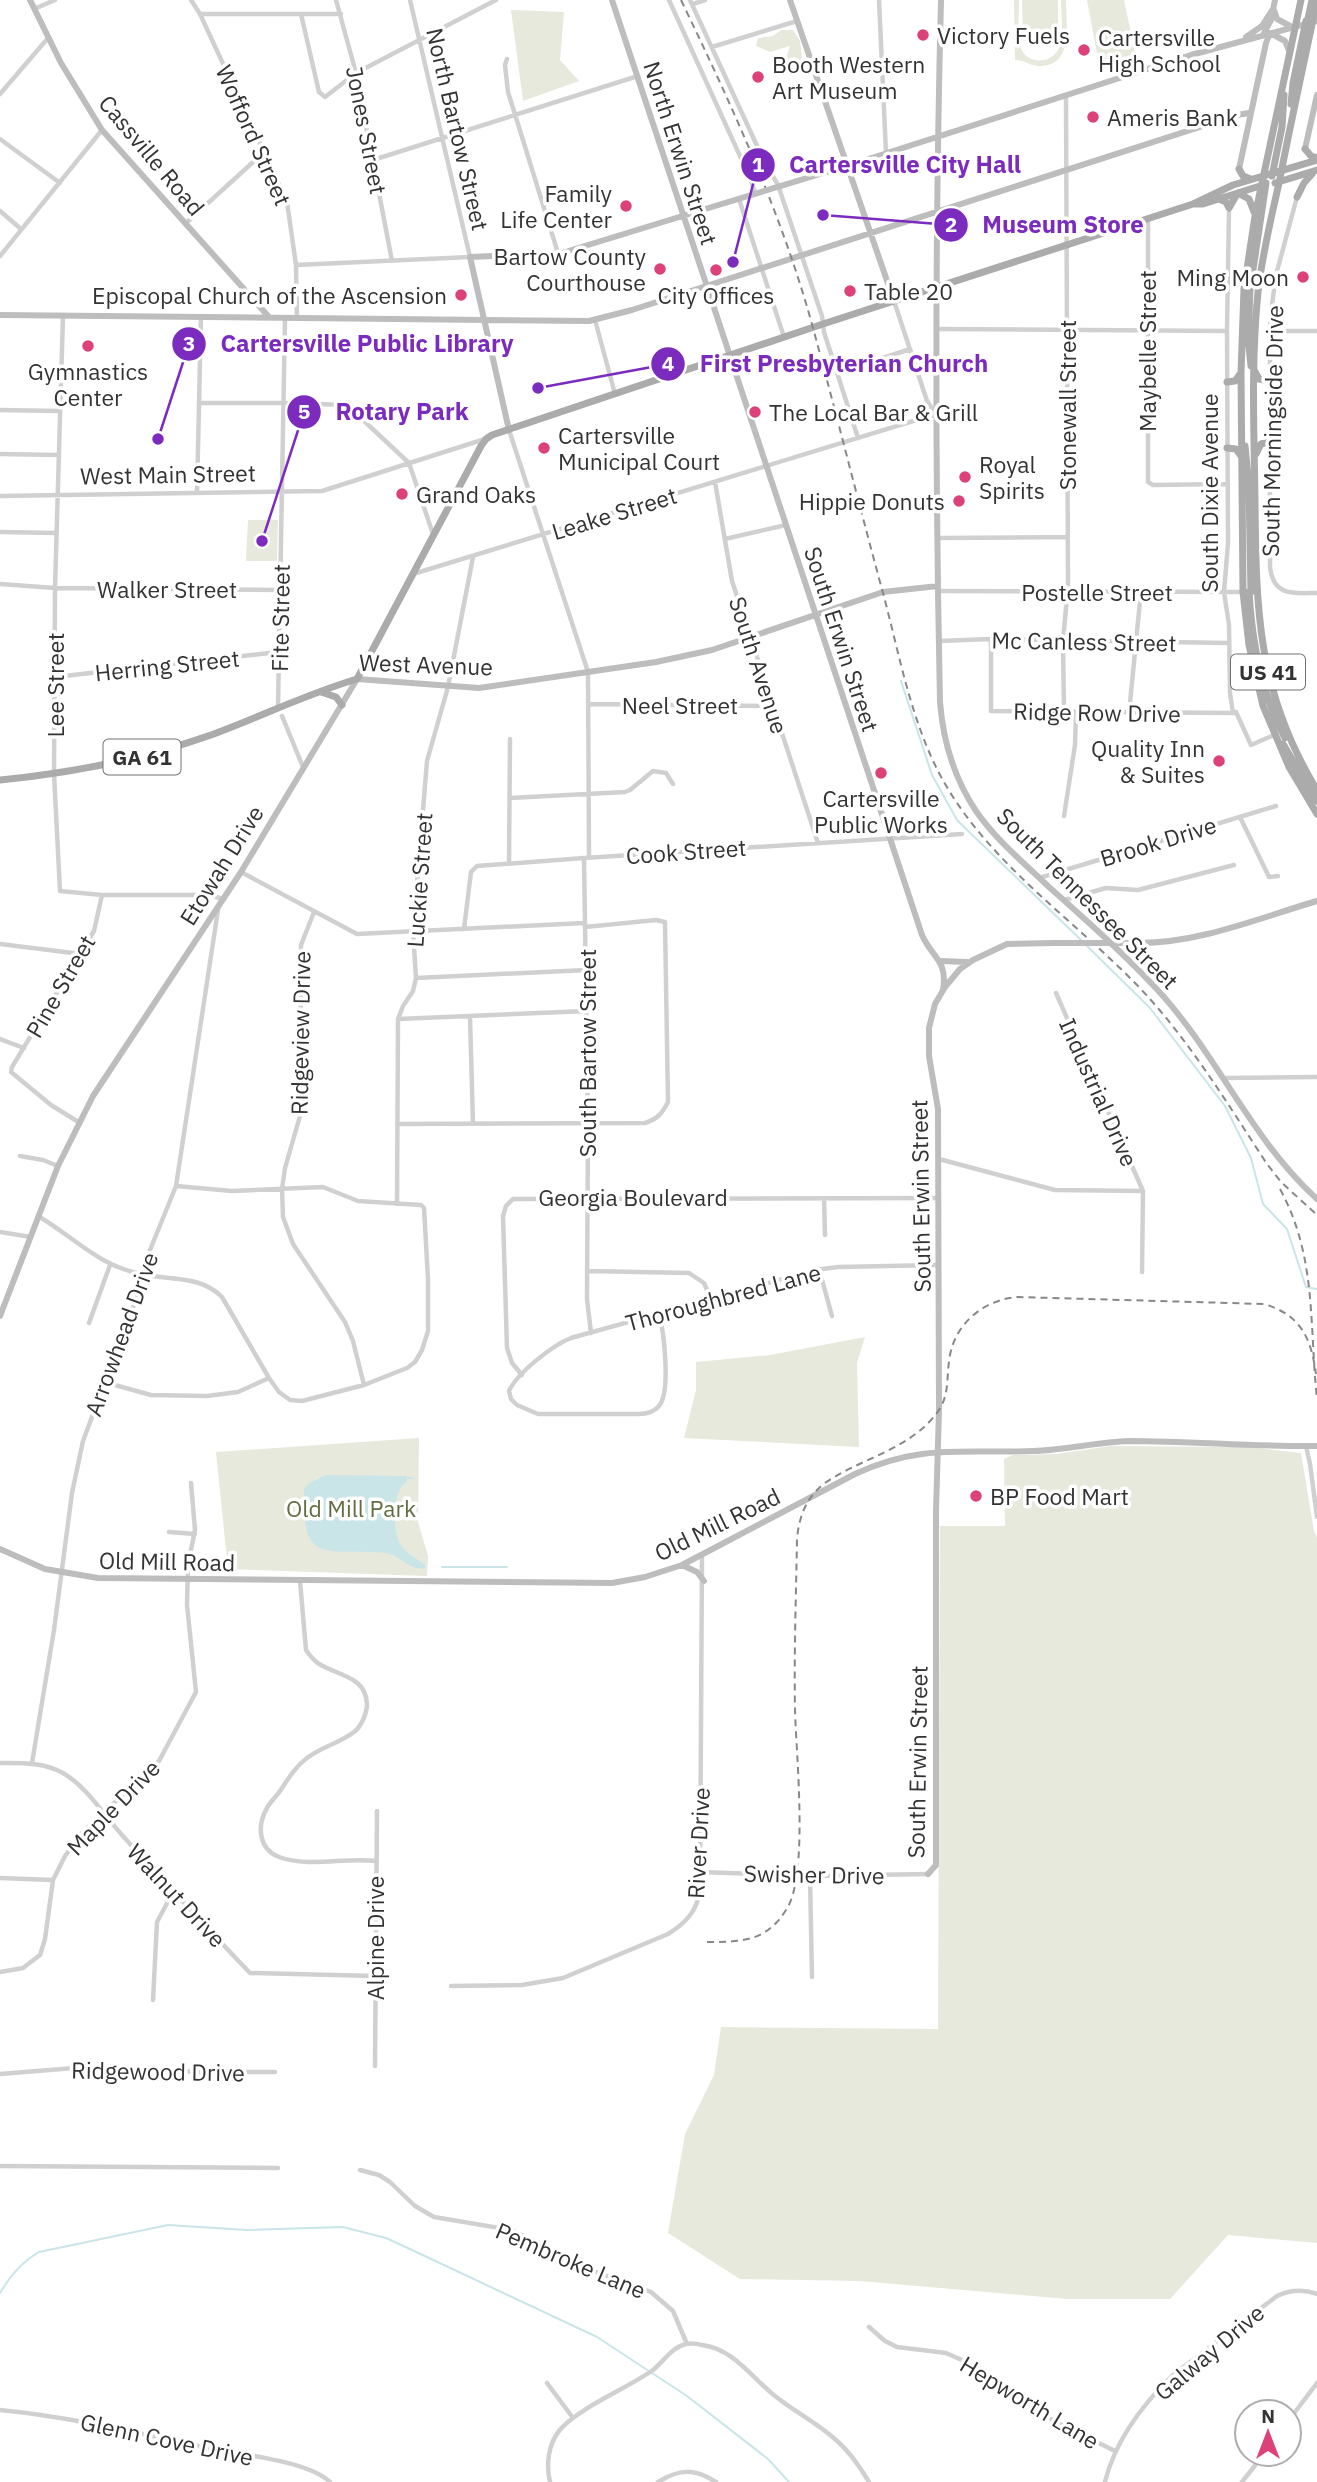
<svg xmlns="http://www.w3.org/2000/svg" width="1317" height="2482" viewBox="0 0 1317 2482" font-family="'IBM Plex Sans',sans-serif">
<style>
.green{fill:#e6e9dc}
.water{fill:#cae5e8}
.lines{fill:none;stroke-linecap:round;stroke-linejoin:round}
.stream{stroke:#cae5e8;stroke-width:2}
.street{stroke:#d0d0d0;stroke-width:4.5}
.secondary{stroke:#bdbdbd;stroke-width:6}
.primary{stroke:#ababab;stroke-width:7}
.rail{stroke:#888;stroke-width:2;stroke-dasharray:7 5;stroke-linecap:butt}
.secondary-bridge{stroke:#bdbdbd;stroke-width:6}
.poi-dot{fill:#dc4278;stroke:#fff;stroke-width:2.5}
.labels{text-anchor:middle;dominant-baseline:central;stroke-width:7;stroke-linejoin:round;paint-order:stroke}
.shield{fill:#fff;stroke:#707070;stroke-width:2}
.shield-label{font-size:21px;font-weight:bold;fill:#333}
.poi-label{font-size:23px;fill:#333;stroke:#fff;text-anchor:start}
.street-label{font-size:23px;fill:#333;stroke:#fff}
.park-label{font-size:23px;fill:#626d42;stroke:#fff}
.leader{fill:none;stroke:#7b2cbf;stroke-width:2.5}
.callout-dot{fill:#7b2cbf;stroke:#fff;stroke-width:2.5}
.mark-label{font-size:21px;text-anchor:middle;font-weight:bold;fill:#fff}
.callout-label{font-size:24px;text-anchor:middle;font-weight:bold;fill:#7b2cbf;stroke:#fff;stroke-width:7;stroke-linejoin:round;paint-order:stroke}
</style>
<rect width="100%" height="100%" fill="#fff"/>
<path class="green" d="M1014,0H1019C1019,14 1017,31 1020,45C1024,66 1055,65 1060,45C1064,31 1061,14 1061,0H1066C1066,22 1074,64 1042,66C1031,67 1025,60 1015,60Z
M1022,0H1058V41H1023Z
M1087,0H1124L1136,57L1099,64Z
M511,10L564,12L560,60L579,81L523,101Z
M781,30H793L800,41L803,68L782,72L790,46L770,52L756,46L758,38L773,36Z
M248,520H278L277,561H246Z
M865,1337L857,1363L859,1447L684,1438L696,1390V1362L770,1355Z
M419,1438L418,1522L428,1556L427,1576L228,1569L216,1452Z
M1111,1446L1247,1447L1301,1453L1314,1531L1317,1537V2243L1228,2235L1170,2299H1067L860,2281L740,2279L668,2233L685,2134L714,2075L721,2027L938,2029L940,1526H1005L1004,1459L1013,1455L1056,1454Z"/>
<path class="water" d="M326,1475L407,1476V1482C392,1488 392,1531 400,1544C405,1553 418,1559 425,1565V1568C411,1572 400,1555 386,1553C327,1547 301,1569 304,1489L309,1483Z"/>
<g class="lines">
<path class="stream" d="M901,681L932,775L957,820L1082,941
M1086,945L1150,1008L1225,1106L1251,1158L1263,1204L1287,1229L1306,1287L1317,1289
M408,1478H412
M442,1567H507
M0,2293C10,2276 21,2262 39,2252L168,2225L247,2230L343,2227L386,2238L412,2250L597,2337L687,2396L768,2459L789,2482"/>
<path class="street" d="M191,0L200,14L287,202L296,265L297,317
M336,0L356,73L392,261
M669,0L750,178L755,193H753
M690,0L764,161L778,185L822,316L824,332L858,438
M879,0L886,153
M693,4L705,0
M34,9L55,0
M200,14H341
M301,14L319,92L325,97L356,73L496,0
M712,47L797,21
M507,59L505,65L508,92L558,253
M0,94L48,38
M0,139L60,183
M373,160L638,76
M1297,197L1276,275L1270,320V568C1274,597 1294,593 1317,593
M739,199L784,337
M1229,208L1227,331L1228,543L1224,592L1229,625L1230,693L1233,713L1236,712L1251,745L1274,735
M0,211L21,229
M1148,218V482L1153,485L1228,484
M185,224L263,153
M0,256L102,130
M296,265L470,257L410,0
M63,315L55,588L54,774L60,891L102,895H210L223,899
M595,320L615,394
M937,329L1227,331
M1270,331H1317
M838,373L910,349
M200,403H284L347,405L409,463L433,534
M0,410L60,411
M509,430L588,672L589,857
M0,454L59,455
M715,482L732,581L818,843
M197,493L201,316
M0,496L322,491L485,439
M0,532L56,533
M938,538L1068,537
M725,539L786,525
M413,574L936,414L927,401L894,301
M0,584L55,588L279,590
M938,591L1245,592
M991,639V711L1233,713
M939,641L991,639L1229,643
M55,677L279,652
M589,704L772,706
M278,708L285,318
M1064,713L1063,641L1068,586L1066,96
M1129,713L1141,591
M282,716L303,767
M510,798L625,792L630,790L653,771L666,773L673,784
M1064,816L1075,745L1076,713
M1240,817L1269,877L1278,876
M584,858L588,1123L587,1299L591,1333
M509,864L510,739
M241,872L357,934L585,923
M1039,878L1276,806
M1064,900L1106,888L1138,890L1234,865
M314,912L301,945L300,1116L285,1168L282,1189L283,1217L293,1244L345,1322L353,1341L364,1385
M464,929L471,872L477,866L584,858L962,834
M0,944L81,954
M416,978L587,970
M1056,993L1143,1191L1142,1272
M470,1017L473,1124
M398,1019L587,1011
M0,1039L24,1048
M1223,1078L1317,1077
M80,1123L51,1105L11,1072L12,1067L94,931L102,895
M397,1124L645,1123C657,1119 662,1114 668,1102L665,922L656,920L585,927
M20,1156L43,1160L58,1166
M939,1159L1055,1190L1143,1191
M824,1198L825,1235
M397,1204L398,1019L403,1006L413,991L416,978L413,932L427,761L448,687L473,557
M38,1216C77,1239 99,1267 146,1275C173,1280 201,1276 222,1297L269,1378L279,1392L290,1400L302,1401L364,1385L407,1368L415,1362L422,1350L428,1331V1279L424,1208L421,1205L358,1201L323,1187L232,1191L176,1186
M0,1232L31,1237
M819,1269L832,1316
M587,1271L689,1273L704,1283L711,1299
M659,1314C664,1332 671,1392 659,1406C654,1412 647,1414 639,1414H538L517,1405L511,1399L509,1391C517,1373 553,1345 571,1338L815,1270L838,1267L938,1265
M89,1323L110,1265
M522,1375L512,1363L507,1348L503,1216L506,1206L513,1199L938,1198
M104,1382L151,1395L207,1396L238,1392L269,1378
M1306,1446L1310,1464L1317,1517
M169,1532L195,1534
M300,1581L306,1650C310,1656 315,1662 321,1665C340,1676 366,1677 367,1704C367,1713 361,1727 354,1732C340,1743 321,1747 307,1758C295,1767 288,1779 280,1791C276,1797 270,1802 267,1808C257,1825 258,1849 279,1857C309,1868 345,1857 375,1861
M0,1763C21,1763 44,1762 63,1773C87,1787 103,1814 122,1835C164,1882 207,1928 250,1973L375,1976
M32,1763L54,1630L72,1493L83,1441L145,1275L148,1255L176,1186L218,910
M700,1872L810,1876L928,1874
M810,1876L812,1977
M0,1878L53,1880
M0,1972L23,1968L40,1955L45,1939L53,1880L65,1856L81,1834L159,1761L196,1692L187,1605L188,1565L195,1530L191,1483
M451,1986L522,1985L563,1978L668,1934C686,1923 698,1910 700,1889L702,1555
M153,2000L157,1922L173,1892
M375,2066L377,1811
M0,2074L99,2066L197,2072H275
M0,2166L278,2168
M360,2170L379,2175L390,2182L415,2206L434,2217L512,2230L583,2267L651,2292L673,2311L687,2344
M869,2327L885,2341L897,2347L946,2353L964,2361L989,2376L1054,2421L1115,2451
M547,2383L573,2418
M0,2410C72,2417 142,2434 212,2449C244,2455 308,2461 330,2482
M1289,2420L1317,2383
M550,2482C546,2465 548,2445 559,2431C576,2409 628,2388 653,2370C664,2361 672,2347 686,2344C691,2343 698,2344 702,2345C734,2349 752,2378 775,2396C795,2412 817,2423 836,2440C849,2451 860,2467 869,2482
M658,2482C679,2469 694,2468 716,2482
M1105,2482C1115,2441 1142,2405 1173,2375L1277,2296C1290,2290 1303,2289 1317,2294
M1242,2482L1264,2454"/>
<path class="secondary" d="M30,0L61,63L102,130L269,317
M612,0L922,935C932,958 948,960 943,990
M790,0L894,301
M941,0C935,234 935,468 940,702C943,741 954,778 976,811C996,840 1024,863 1049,887C1088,922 1129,958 1164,997C1220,1061 1253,1141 1317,1199
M1274,10L1277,19L1292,27
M1272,34L1285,41L1290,53
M1263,35L1271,20L1275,0
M1246,37L1262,26L1273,9
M1305,149L1317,95
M853,164L1191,55L1317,21
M1239,169L1266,43L1270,33
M0,315L589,321L632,310L1237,115L1249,113
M509,430L470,257L562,253L702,210
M1139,943C1200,943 1259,918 1317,901
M941,961L967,962
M0,1316L58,1166L93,1096L241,872L357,679L479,688L656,662L712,650L883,592L938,586
M0,1549L45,1569L98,1578L612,1583L645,1577L682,1565L855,1474C920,1443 966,1454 1033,1451C1066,1450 1097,1442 1129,1441C1192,1441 1255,1447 1317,1446
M682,1565L697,1572L704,1581
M928,1874L936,1865V1511L939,1410L938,1109L929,1056V1028L935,1004L945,987L960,969L973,960L1007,944L1055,943"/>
<path class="primary" d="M1301,0L1255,216L1244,289L1241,373L1243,592L1249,645L1263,706L1289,767L1317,814
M1317,1C1304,62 1291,122 1279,183C1271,219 1262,255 1258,292C1251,361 1254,430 1255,499C1256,610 1257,692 1317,790
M1307,23L1312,0
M1291,104L1293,83L1306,21
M1305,149L1311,156L1317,158
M1239,169L1243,176L1251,179
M1272,176L1282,127L1284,95
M1275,183L1317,170
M1238,193L1249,199L1254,212
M1297,197L1304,183L1312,174
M1219,199L1226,202L1229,208L1237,194
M1194,204H1203L1263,185
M1251,366L1248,336L1250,289L1266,183
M1254,370L1259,379L1269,381
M1227,382L1235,381L1240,374
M1245,446L1249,487L1251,592
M1227,448L1236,449L1241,456
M1256,454L1261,444L1270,442
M1249,592C1252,643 1261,693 1285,738
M321,692L336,697L342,705
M1283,744L1317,801
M0,780C71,773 140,760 208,736C258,718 306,694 357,679L481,446L486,439L492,435L823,324L1193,204L1233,185L1317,160"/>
<path class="rail" d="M681,0C732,106 782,214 813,328C837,416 859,505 883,593C899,653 910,716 938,771C983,859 1070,916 1137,985C1188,1038 1227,1103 1267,1164L1281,1182L1317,1215
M1280,1189C1317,1257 1309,1324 1317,1399
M707,1942C741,1942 766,1942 786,1910C809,1877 796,1754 795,1710C794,1653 796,1596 797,1539C799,1517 806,1497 825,1483C858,1460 903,1451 931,1420C952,1398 945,1382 950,1355C956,1322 986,1299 1018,1297L1264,1304C1301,1315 1311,1338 1316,1374"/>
<path class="secondary-bridge" d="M702,210L853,164
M1055,943H1139"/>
</g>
<g class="poi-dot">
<circle cx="923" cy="35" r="7"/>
<circle cx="1084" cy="50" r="7"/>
<circle cx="758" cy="77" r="7"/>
<circle cx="1093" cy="117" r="7"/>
<circle cx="626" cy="206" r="7"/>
<circle cx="660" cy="269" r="7"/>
<circle cx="716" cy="270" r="7"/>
<circle cx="1303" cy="277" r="7"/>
<circle cx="850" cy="291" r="7"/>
<circle cx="461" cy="295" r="7"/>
<circle cx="88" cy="346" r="7"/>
<circle cx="755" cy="412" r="7"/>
<circle cx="544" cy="448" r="7"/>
<circle cx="965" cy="477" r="7"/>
<circle cx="402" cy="494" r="7"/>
<circle cx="959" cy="501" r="7"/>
<circle cx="1219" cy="761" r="7"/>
<circle cx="881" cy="773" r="7"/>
<circle cx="976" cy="1496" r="7"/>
</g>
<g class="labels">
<g class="shield">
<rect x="1231" y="654.5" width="74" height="35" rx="5"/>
<rect x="103.5" y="739.5" width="77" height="35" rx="5"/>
</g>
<g class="shield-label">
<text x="1268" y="672">US 41</text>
<text x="142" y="757">GA 61</text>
</g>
<g class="poi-label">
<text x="937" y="35">Victory Fuels</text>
<text x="1098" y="37">Cartersville<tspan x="1098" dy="26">High School</tspan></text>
<text x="772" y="64">Booth Western<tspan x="772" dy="26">Art Museum</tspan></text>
<text x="1107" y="117">Ameris Bank</text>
<text x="612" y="193" text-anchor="end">Family<tspan x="612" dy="26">Life Center</tspan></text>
<text x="646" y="256" text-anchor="end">Bartow County<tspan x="646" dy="26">Courthouse</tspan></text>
<text x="1289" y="277" text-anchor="end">Ming Moon</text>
<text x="864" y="291">Table 20</text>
<text x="447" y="295" text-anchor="end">Episcopal Church of the Ascension</text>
<text x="716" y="295" text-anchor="middle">City Offices</text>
<text x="88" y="371" text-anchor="middle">Gymnastics<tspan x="88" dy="26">Center</tspan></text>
<text x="769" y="412">The Local Bar &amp; Grill</text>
<text x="558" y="435">Cartersville<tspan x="558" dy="26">Municipal Court</tspan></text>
<text x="979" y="464">Royal<tspan x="979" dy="26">Spirits</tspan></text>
<text x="416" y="494">Grand Oaks</text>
<text x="945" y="501" text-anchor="end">Hippie Donuts</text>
<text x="1205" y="748" text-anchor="end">Quality Inn<tspan x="1205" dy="26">&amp; Suites</tspan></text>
<text x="881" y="798" text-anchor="middle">Cartersville<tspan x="881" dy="26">Public Works</tspan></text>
<text x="990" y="1496">BP Food Mart</text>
</g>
<g class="street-label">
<text transform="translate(458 129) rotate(77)">North Bartow Street</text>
<text transform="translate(367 130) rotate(79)">Jones Street</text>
<text transform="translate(254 135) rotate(66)">Wofford Street</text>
<text transform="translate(681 153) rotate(72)">North Erwin Street</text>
<text transform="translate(152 155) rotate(50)">Cassville Road</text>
<text transform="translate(1147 351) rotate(-90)">Maybelle Street</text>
<text transform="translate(1067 405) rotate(-90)">Stonewall Street</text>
<text transform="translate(1272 431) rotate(-89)">South Morningside Drive</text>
<text transform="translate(168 474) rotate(-1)">West Main Street</text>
<text transform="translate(1209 493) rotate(-90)">South Dixie Avenue</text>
<text transform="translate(614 513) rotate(-17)">Leake Street</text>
<text x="167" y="589">Walker Street</text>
<text x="1097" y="592">Postelle Street</text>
<text transform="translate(280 618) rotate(-89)">Fite Street</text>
<text transform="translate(842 639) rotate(72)">South Erwin Street</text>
<text transform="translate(1084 641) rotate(1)">Mc Canless Street</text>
<text transform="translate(426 664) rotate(2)">West Avenue</text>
<text transform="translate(167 665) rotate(-6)">Herring Street</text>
<text transform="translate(759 665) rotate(72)">South Avenue</text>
<text transform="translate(55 685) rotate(-90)">Lee Street</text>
<text x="680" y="705">Neel Street</text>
<text transform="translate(1097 712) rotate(1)">Ridge Row Drive</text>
<text transform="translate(1158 841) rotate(-17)">Brook Drive</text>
<text transform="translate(686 851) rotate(-4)">Cook Street</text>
<text transform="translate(221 865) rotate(-58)">Etowah Drive</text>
<text transform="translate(419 880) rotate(-86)">Luckie Street</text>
<text transform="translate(1088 898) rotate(45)">South Tennessee Street</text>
<text transform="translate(60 986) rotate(-60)">Pine Street</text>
<text transform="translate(300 1033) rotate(-89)">Ridgeview Drive</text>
<text transform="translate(587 1053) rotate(-90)">South Bartow Street</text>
<text transform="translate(1099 1092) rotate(66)">Industrial Drive</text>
<text transform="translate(920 1196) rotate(-91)">South Erwin Street</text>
<text x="633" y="1197">Georgia Boulevard</text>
<text transform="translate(723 1297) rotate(-15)">Thoroughbred Lane</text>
<text transform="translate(121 1334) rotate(-70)">Arrowhead Drive</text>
<text transform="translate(717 1524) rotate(-26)">Old Mill Road</text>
<text transform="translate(167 1561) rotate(1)">Old Mill Road</text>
<text transform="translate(917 1762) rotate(-89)">South Erwin Street</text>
<text transform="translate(113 1807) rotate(-46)">Maple Drive</text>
<text transform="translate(698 1843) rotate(-87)">River Drive</text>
<text transform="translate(814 1874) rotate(1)">Swisher Drive</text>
<text transform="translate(177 1895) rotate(47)">Walnut Drive</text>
<text transform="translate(375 1938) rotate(-90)">Alpine Drive</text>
<text transform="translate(158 2071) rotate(1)">Ridgewood Drive</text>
<text transform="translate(571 2260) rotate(23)">Pembroke Lane</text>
<text transform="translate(1209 2352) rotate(-40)">Galway Drive</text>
<text transform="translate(1030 2402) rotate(31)">Hepworth Lane</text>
<text transform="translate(167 2439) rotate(12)">Glenn Cove Drive</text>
</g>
<g class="park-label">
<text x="351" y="1508">Old Mill Park</text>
</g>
</g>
<path class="leader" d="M733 262L758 165M823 215L951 225M158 439L189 344M538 388L668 364M262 541L304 412"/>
<g class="callout-dot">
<circle cx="733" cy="262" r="7"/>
<circle cx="823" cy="215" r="7"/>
<circle cx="158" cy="439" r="7"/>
<circle cx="538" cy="388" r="7"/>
<circle cx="262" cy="541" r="7"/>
<circle cx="758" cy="165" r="18"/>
<circle cx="951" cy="225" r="18"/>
<circle cx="189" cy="344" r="18"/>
<circle cx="668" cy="364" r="18"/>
<circle cx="304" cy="412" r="18"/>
</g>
<g class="mark-label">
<text x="758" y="172">1</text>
<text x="951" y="232">2</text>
<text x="189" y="351">3</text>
<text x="668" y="371">4</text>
<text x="304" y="419">5</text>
</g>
<g class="callout-label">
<text x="905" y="173">Cartersville City Hall</text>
<text x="1063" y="233">Museum Store</text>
<text x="367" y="352">Cartersville Public Library</text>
<text x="844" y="372">First Presbyterian Church</text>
<text x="402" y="420">Rotary Park</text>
</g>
<g transform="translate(1268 2433)"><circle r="33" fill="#ffffff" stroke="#adadad" stroke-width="2"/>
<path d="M0-5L12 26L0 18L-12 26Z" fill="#dc4278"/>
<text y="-10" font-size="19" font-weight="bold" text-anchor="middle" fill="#333333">N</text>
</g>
</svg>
